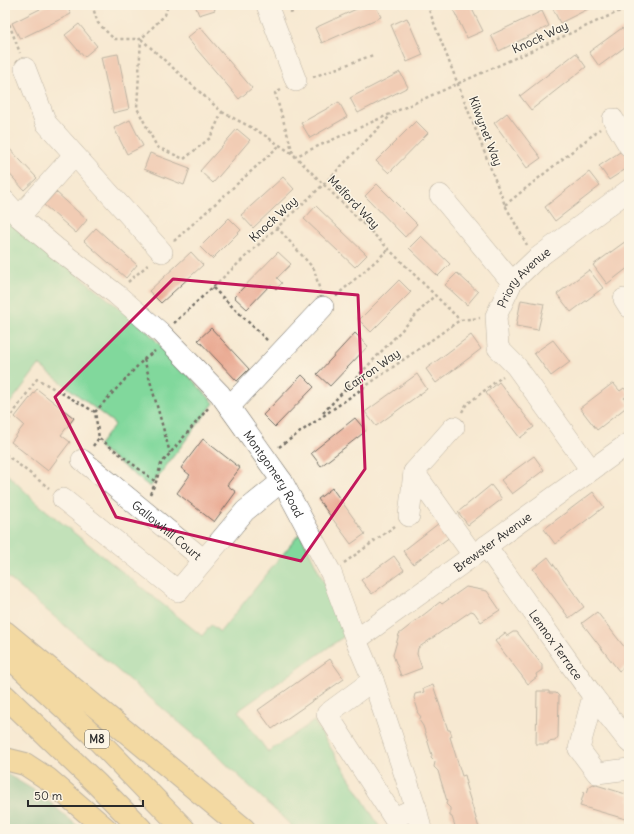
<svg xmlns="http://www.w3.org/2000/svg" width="634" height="834" viewBox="0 0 634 834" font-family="Delius,sans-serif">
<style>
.green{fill:#81d89c;stroke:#568264}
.forest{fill:#68b884;stroke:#4a7258}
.building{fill:#e9a891}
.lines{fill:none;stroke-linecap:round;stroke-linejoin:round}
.minor-casing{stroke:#726e65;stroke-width:22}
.highway-casing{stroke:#726e65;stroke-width:24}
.path{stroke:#726e65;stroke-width:2.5;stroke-dasharray:3 3;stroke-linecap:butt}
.minor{stroke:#fff;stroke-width:21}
.highway{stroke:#edc569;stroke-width:22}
.marked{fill:none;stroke:#c2185b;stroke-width:3;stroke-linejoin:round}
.labels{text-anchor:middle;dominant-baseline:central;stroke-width:3;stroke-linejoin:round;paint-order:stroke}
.shield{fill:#fcf5e5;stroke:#6a6863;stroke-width:1}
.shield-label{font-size:11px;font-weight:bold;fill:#2b2b2b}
.street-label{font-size:12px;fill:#2b2b2b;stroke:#fcf5e5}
</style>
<rect width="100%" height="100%" fill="#fcf5e5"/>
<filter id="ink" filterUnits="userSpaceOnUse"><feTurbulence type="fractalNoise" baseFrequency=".025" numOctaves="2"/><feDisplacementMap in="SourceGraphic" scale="8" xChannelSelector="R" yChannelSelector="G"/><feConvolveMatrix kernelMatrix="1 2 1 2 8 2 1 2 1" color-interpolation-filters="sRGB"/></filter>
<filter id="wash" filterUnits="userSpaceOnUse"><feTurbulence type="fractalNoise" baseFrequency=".012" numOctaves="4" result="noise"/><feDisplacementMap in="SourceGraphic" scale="16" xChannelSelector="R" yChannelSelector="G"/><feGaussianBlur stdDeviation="0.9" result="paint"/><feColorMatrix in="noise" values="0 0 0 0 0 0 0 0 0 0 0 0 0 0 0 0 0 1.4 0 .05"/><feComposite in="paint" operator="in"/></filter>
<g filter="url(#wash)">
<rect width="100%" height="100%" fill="#f7e9d2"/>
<path class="green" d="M5,215L146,330L214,403L150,487L98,446L115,424L39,365L5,410Z
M5,472L37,503L202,636L211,625L220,632L300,533L325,584L346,635L238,711L268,752L314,721L381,829H295L206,745L5,575Z"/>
<path class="forest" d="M5,773L39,793L81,829H5Z"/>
<g id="blocks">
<path class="building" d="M48,5H66L71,14L20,39L12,23Z
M195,5H213L215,10L199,15Z
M365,5H375L381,17L322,43L315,28Z
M451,5H470L483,31L467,38Z
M557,5H596L560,23L552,7Z
M542,11L549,26L499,51L491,35Z
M407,18L423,55L407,62L391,25Z
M79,24L97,46L84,57L65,35Z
M200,27L252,88L239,99L187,38Z
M622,28L629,38V44L599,66L589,52Z
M576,53L586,67L531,110L520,96Z
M118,54L129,109L113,113L101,57Z
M400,72L408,87L358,113L350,98Z
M339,102L347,117L310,138L301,123Z
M507,113L541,158L527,168L494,123Z
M130,120L143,146L127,154L114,128Z
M416,121L428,133L389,173L376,161Z
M237,129L250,140L213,183L200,171Z
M5,144L37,178L24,190L5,169Z
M623,150L629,159V167L609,180L599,166Z
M150,153L190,168L184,185L144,169Z
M589,172L600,186L555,221L545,207Z
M283,177L294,189L253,228L241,215Z
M377,184L417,224L405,237L365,196Z
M56,192L87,220L76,233L44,205Z
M316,206L367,255L355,267L304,219Z
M229,218L241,230L212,259L200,247Z
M96,228L137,265L126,278L84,241Z
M421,236L450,264L438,276L409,248Z
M626,241L629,245V267L607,284L593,265Z
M191,252L203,265L161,303L149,291Z
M278,252L291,264L277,278L282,283L276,289L271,284L247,309L234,297Z
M589,270L603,288L571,312L557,294Z
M457,273L478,292L467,305L445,285Z
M399,280L411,292L371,332L359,320Z
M521,300L544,304L538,330L516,326Z
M211,328L249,369L237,381L198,340Z
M355,333L368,346L330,386L317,374Z
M471,335L481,349L436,383L426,369Z
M553,340L570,362L551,376L534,353Z
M417,374L427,389L376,426L365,412Z
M302,375L314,387L275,427L263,415Z
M499,382L534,427L520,438L486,393Z
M613,383L620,391L624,388L629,394L624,398L629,405L597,430L580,408Z
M37,389L74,418L61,435L70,442L48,471L11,442L24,425L15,417Z
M355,418L366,431L321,466L311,453Z
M203,439L240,468L227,485L236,492L214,522L177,493L190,475L181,468Z
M534,456L544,470L512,494L501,480Z
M491,485L502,499L468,525L458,512Z
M332,488L365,534L351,544L318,499Z
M593,492L604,507L555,544L544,529Z
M443,520L454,534L413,564L403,551Z
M394,556L404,570L372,594L361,580Z
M548,557L584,607L569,618L533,569Z
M466,587L487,591L500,610L481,622L474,612L471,611L418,648L417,654L422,668L401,676L393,655L399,634L440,602L442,604Z
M597,612L629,653V664L619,671L582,623Z
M513,632H517L542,665V670L536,674L537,677L528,684L495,641L505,633L507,636Z
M330,659L344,679L272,729L258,710Z
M433,685L448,730H450L452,736L450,737L462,776L465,775L467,783H465L479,828L475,829H456L452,817L450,816V808L446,804L447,801L438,771L434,767L435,762L431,758L432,755L423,726L419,720L421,717L417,712L418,710L414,698L415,694L424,692L423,689Z
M537,691H549V693H556L559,696L558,737L555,741L548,742V744H536Z
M593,784L629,795V820L580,806L584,792L587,793L589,787Z"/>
</g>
</g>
<g filter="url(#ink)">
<use href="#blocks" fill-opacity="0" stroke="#726e65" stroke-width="1"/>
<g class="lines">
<defs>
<g id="minor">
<path d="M267,5L296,81"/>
<path d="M25,68L46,123L162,252"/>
<path d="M613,119L629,146"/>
<path d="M440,195L512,282"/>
<path id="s1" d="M5,201L19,217L56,248L116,294L161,333L220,394L282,481L331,573L356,640L373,680L416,808L421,829"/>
<path d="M19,217L74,155"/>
<path d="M624,299L629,307"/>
<path d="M229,407L323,307"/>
<path id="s2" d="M82,460L204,560L245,511L282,481"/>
<path id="s3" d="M591,470L516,366L498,348L496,316L512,282L536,259L629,190"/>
<path d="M414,472L473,555"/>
<path d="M63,499L178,591L204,560"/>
<path d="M409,516L414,472L454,427"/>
<path id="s4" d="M486,546L593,696L629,742"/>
<path id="s5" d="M356,640L629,443"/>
<path d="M373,680L327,714L394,818L416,808"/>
<path d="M593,696L579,749L597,773L629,769"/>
</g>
<path id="highway" d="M5,632L244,829
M5,653L91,733L184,829
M5,696L96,783L141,829
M5,759L25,764L48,779L106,829"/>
</defs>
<use href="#minor" class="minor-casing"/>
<use href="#highway" class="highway-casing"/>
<path class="path" d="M92,5L98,23L114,39H141L165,15L168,5
M427,5L505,205L527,245
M5,6L8,5
M487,8L495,5
M5,13L20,53
M290,13L312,5
M141,39L222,112L210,138L184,159L157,147L137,108Z
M313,77L373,55
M281,90L275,93L293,153
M222,112L258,131L293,154L460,320
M294,157L629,7
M505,205L600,129
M277,227L314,269L320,291
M174,241L279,146
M128,282L150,263
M213,288L268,341
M336,296L388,250
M174,323L324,184L391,115
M144,359L170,453
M95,412L144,359L155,351
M462,412L466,405L503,376
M323,413L435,295
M5,425L37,379L95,412L99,438L156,482
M93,446L99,438
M279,447L460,320L480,318
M5,454L49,488
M150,494L156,482L161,464L209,407
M344,563L395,526"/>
<use href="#minor" class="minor"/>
<use href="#highway" class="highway"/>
</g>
</g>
<path d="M0 0H634V834H0ZM173,279L358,295L365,469L301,561L116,517L55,397Z" fill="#f7e9d2" fill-opacity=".55" fill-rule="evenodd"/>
<path class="marked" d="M173,279L358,295L365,469L301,561L116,517L55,397Z"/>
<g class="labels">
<rect class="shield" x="85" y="730" width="24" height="18" rx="3"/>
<g class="shield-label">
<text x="97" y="739">M8</text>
</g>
<g class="street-label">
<text transform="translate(540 37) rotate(-25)">Knock Way</text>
<text transform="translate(486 131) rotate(69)">Kilwynet Way</text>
<text transform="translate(354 202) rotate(46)">Melford Way</text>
<text transform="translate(273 219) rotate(-43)">Knock Way</text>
<text stroke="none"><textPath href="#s3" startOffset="234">Priory Avenue</textPath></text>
<text transform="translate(372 370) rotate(-35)">Carron Way</text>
<text stroke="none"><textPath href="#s1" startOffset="386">Montgomery Road</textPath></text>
<text stroke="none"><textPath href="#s2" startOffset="110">Gallowhill Court</textPath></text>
<text stroke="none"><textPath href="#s5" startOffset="168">Brewster Avenue</textPath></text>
<text stroke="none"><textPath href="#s4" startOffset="121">Lennox Terrace</textPath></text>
</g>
</g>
<rect width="634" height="834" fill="none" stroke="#fcf5e5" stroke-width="20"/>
<path d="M28 800v6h115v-6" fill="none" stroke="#2b2b2b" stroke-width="2"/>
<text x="34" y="800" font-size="12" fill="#2b2b2b" stroke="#fcf5e5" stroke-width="3" paint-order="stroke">50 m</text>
</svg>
